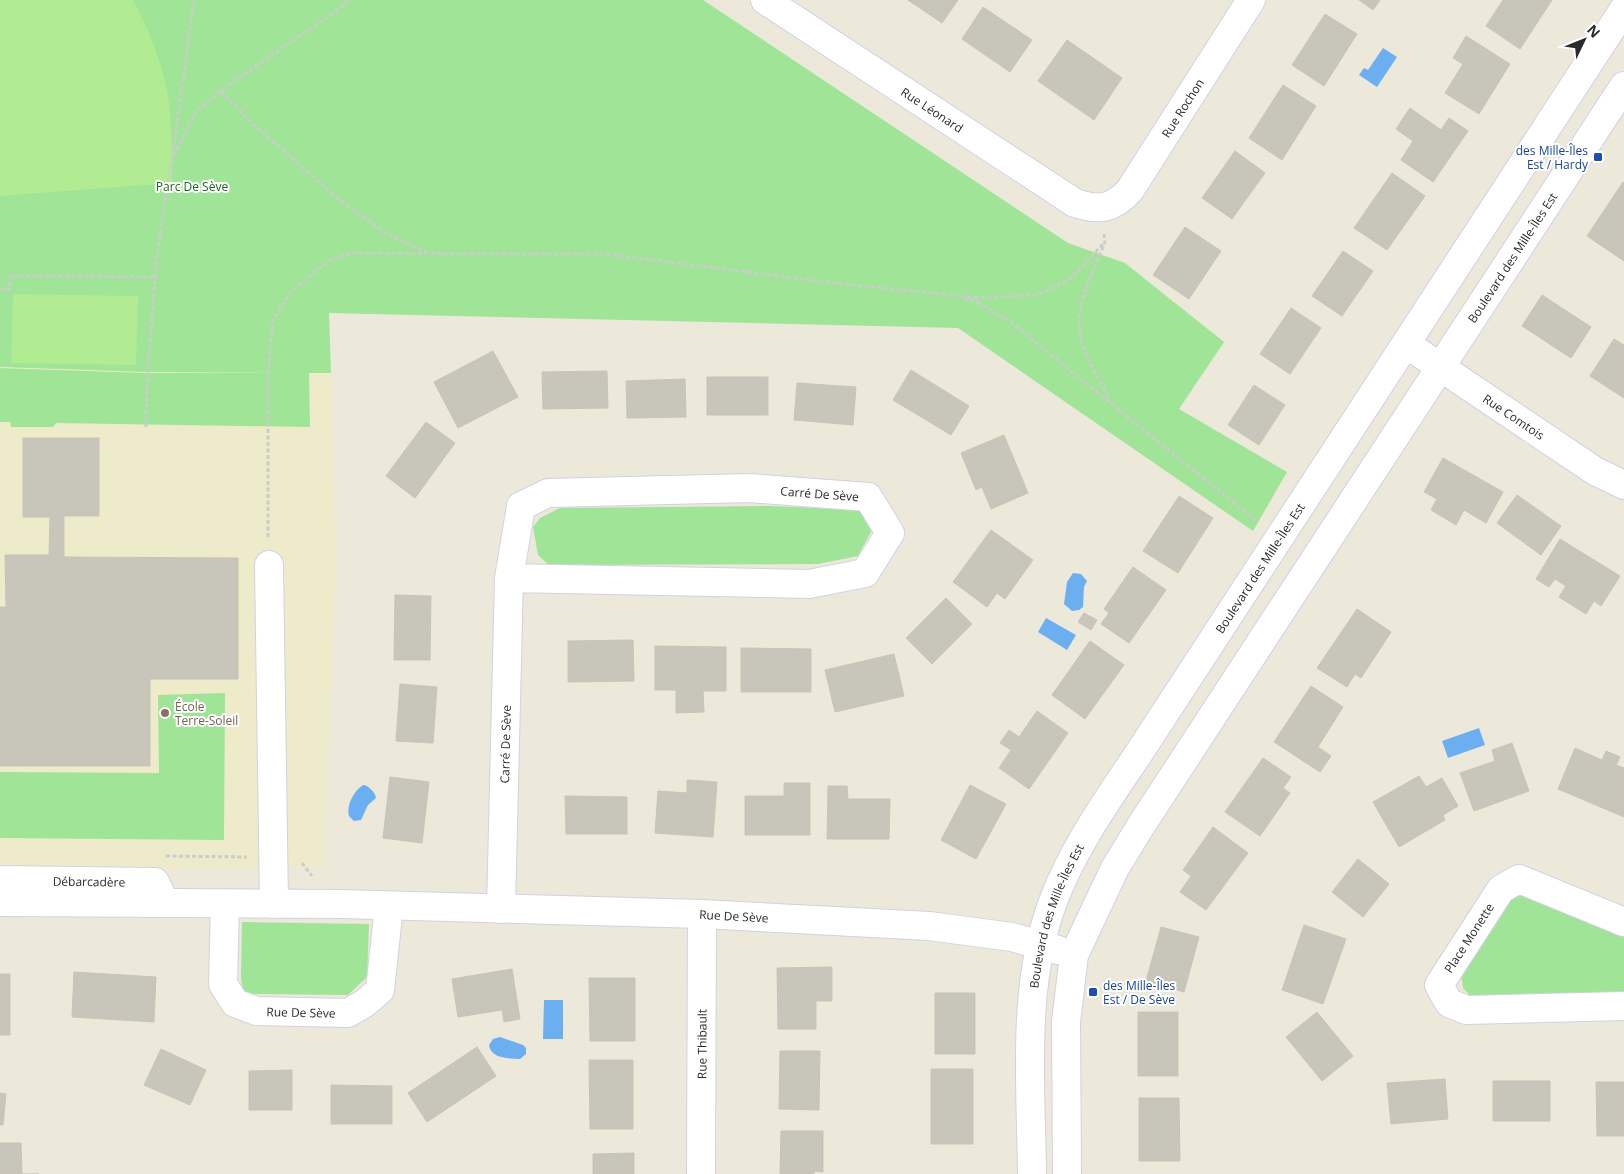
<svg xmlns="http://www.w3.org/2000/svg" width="1624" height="1174" viewBox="0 0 1624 1174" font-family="'Open Sans',sans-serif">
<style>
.education{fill:#eeebca}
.green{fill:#9fe497}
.pitch{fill:#b1eb92}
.water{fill:#6caff0}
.building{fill:#c8c5bb;stroke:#c8c5b5}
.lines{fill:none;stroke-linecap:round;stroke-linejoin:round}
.minor-casing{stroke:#d1d1e3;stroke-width:30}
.path{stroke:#ccc;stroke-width:3;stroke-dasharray:4 2.5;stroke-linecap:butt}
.minor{stroke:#fff;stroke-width:28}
.transit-dot{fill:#1a4fb4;stroke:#fff;stroke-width:2}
.education-dot{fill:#8d6e63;stroke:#fff;stroke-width:2}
.labels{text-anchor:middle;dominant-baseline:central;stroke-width:4;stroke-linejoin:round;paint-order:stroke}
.street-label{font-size:12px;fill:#2a2a2a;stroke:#fff}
.transit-label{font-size:12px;fill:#164399;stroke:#fff;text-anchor:end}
.park-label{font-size:12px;fill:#19681b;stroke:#fff}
.education-label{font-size:12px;fill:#785e54;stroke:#fff;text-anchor:start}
</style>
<rect width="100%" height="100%" fill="#ece9db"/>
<path class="education" d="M0,365L331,373L336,559L324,867L0,872Z"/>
<path class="green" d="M0,0H703L1068,243L1125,263L1224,342L1179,409L1287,472L1253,531L958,328L329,313L331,373H309L310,427L56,423L53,427H11L10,422H0V368L145,373H279L145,372L0,367Z
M771,506L861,510L873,528L858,556L818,564L549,565L538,555L533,527L540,518L560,508Z
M225,693L224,840L0,838V772L159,773L158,695Z
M1527,894L1624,934V996L1473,999L1463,988L1461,973L1507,903L1515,895Z
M242,922L369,924L367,977L348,995L253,994L243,990L241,978Z"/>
<path class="pitch" d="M0,0H133C150,31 164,67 169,102C172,129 172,156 172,183L0,196Z
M13,294L138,296L136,365L11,363Z"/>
<path class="water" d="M1383,48L1397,57L1377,87L1359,75L1364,68L1368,70Z
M1073,573L1081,574L1087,581L1084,587L1083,607L1079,610L1072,611L1064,604L1067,582Z
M1046,618L1076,635L1067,650L1038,632Z
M1479,728L1485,745L1448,758L1442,741Z
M363,785C368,785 376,793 376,798L368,805L361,820L354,821L349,816C346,805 354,791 363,785Z
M544,1000H563V1039H543Z
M500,1037L523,1045L526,1048V1054L520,1059C508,1058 491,1059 489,1045L493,1039Z"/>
<path class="building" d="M908,0H958L942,23Z
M1359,0H1380L1373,10Z
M1503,0H1552L1520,49L1486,26Z
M983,7L1032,40L1010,72L962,39Z
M1325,14L1357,34L1324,86L1292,65Z
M1466,36L1510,64L1479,114L1445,93L1463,64L1453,58Z
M1067,40L1122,78L1094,120L1038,81Z
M1283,85L1316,106L1282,160L1249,138Z
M1410,108L1441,130L1449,118L1468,131L1433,182L1401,160L1413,141L1396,129Z
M1235,151L1265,173L1232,219L1202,198Z
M1392,173L1425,196L1387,250L1354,228Z
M1623,182L1624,183V261L1587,236Z
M1185,227L1221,251L1189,299L1153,275Z
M1343,251L1373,271L1342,316L1312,296Z
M1542,295L1591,327L1571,358L1522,326Z
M1291,308L1321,328L1290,374L1260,354Z
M1614,339L1624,345V398L1590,376Z
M493,351L518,397L458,428L434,382Z
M911,370L969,406L951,435L893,400Z
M607,371L608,408L543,409L542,372Z
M707,377H768V415H707Z
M685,379L686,417L627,418L626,381Z
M797,383L856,387L853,425L794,420Z
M1254,385L1285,405L1259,445L1228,425Z
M426,422L455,443L415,498L386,476Z
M1004,435L1028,493L991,509L982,487L976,490L961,453Z
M23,438H99V516H64V557L238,558V679H150V766H0V607H6L5,555H49L50,517H23Z
M1443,458L1503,492L1486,523L1464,510L1456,525L1431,510L1437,499L1424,492Z
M1517,495L1561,526L1541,555L1497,523Z
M1179,496L1213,518L1178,573L1143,551Z
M991,530L1033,560L1005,599L997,593L987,607L953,582Z
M1560,539L1620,576L1601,606L1594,601L1586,614L1559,597L1566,586L1555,579L1549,587L1536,579Z
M1133,567L1166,590L1129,643L1101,624L1109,613L1104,609Z
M395,595L431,596L430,660H394Z
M946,598L972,624L932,664L906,638Z
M1357,609L1391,632L1361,678L1355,674L1347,687L1317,668Z
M1084,613L1097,620L1091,630L1078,622Z
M633,640L634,681L568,682V641Z
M1090,641L1124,665L1085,719L1052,695Z
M655,646L726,647V691H703L704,712L676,713V690H655Z
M741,648L811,649V692H741Z
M894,654L904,696L835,712L825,670Z
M400,684L437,687L433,743L396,741Z
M1311,686L1343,707L1318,747L1331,756L1320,772L1274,742Z
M1037,711L1068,733L1029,789L999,768L1011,750L1000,743L1009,730L1019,737Z
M1512,743L1529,791L1474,811L1460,773L1495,761L1492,750Z
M1575,748L1602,760L1606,751L1620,757L1616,765L1624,768V817L1558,789Z
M1263,758L1291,777L1283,788L1290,793L1260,836L1225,812Z
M1419,776L1426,787L1442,778L1458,806L1443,815L1445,820L1399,847L1373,802Z
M390,777L429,782L422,843L383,838Z
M687,780L717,782L713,837L655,833L658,791L687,793Z
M784,783H810V835H745V796H784Z
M970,785L1006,804L976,859L941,840Z
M828,786H847L848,799H890L889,839H827Z
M565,796L627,797V834H566Z
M1213,827L1248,853L1206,910L1180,892L1191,876L1183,870Z
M1358,859L1389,884L1363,917L1332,892Z
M1304,925L1346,939L1323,1004L1282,990Z
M1161,927L1199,937L1184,992L1146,981Z
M832,967V1001H816V1029H778L777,968Z
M512,969L520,1019L504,1022L502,1010L458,1017L452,979Z
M74,972L156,977L154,1022L72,1017Z
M0,974H10V1035H0Z
M589,978H635V1041H590Z
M935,993H975V1054H935Z
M1138,1012H1178V1076H1138Z
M1317,1012L1353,1056L1322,1081L1286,1037Z
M477,1047L496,1076L427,1122L408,1093Z
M161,1049L206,1070L190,1105L144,1085Z
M780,1051H820L819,1110L779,1109Z
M589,1060H633V1129H590Z
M931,1069H973V1144H931Z
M292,1070V1110H249V1071Z
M1445,1079L1448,1119L1391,1124L1387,1083Z
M1493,1081H1550V1121H1493Z
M1596,1082H1624V1136H1597Z
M331,1085L392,1086V1124H331Z
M0,1093L6,1094L3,1125H0Z
M1139,1098H1179L1180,1161H1139Z
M781,1131H823V1172L814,1171V1174H780Z
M0,1143H21L22,1174H39H0Z
M634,1153V1174H593V1154Z"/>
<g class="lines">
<defs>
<g id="minor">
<path id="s1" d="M765,0L1075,203C1099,211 1113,209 1130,190L1251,0"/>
<path id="s2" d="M1406,344L1595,471L1624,485"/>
<path d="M269,565L274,904"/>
<path id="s3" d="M0,880L155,882L165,903"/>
<path id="s4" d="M0,902L341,904L702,914L929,926L1012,937L1058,950"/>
<path id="s5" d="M225,904L223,984L235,1003L256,1011L348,1013L365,1003L380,990L389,906"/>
<path id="s6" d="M501,909L509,578L521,506L548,493L749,488L868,497L890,533L865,573L809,584L509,578"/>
<path d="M1624,922L1519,879L1501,889L1439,985L1449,1003L1466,1010L1624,1006"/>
<path id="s7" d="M701,1174L702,914"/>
<path id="s8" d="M1032,1174C1031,1085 1021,984 1054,899C1077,839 1118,786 1152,733L1624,9"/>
<path id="s9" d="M1067,1174L1066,1022L1074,955L1115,868L1142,824L1624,86"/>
</g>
</defs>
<use href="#minor" class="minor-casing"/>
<path class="path" d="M221,91L251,122L337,198L384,232L426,252
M173,153L194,0
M1104,234L1105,242C1093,273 1070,314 1083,347C1090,365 1101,382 1109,399
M0,289H10V276L156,277
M964,298L981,304L1013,324L1256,521
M146,427L147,378L157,257L166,192L173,157L196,111L228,85L336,11L349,0
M268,537V373L273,321L290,292L330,260L351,253L606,254L835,283L981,298L1033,295L1049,290L1071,278L1105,242
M166,856L247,857
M302,863L312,876"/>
<use href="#minor" class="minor"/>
</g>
<g class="transit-dot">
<rect x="1593" y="152" width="10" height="10" rx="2.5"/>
<rect x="1088" y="987" width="10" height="10" rx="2.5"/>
</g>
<circle class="education-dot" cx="165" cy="713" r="5"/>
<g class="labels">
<g class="street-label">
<text stroke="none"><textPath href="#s1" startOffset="529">Rue Rochon</textPath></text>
<text stroke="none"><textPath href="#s1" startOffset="200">Rue Léonard</textPath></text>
<text stroke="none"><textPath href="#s9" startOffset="1044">Boulevard des Mille-Îles Est</textPath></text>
<text stroke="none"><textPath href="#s2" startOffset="130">Rue Comtois</textPath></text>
<text stroke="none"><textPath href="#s6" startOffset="706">Carré De Sève</textPath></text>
<text stroke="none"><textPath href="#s8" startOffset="668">Boulevard des Mille-Îles Est</textPath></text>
<text stroke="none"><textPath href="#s6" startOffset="165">Carré De Sève</textPath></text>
<text stroke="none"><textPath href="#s3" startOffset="89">Débarcadère</textPath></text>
<text stroke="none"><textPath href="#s4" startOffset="734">Rue De Sève</textPath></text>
<text stroke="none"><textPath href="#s8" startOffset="262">Boulevard des Mille-Îles Est</textPath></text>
<text transform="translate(1469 938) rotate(-57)">Place Monette</text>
<text stroke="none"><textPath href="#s5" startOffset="170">Rue De Sève</textPath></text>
<text stroke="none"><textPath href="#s7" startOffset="130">Rue Thibault</textPath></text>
</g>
<g class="transit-label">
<text x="1588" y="150">des Mille-Îles<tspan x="1588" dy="14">Est / Hardy</tspan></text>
<text x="1103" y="985" text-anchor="start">des Mille-Îles<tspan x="1103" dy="14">Est / De Sève</tspan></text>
</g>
<g class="park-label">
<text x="192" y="186">Parc De Sève</text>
</g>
<g class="education-label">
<text x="175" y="706">École<tspan x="175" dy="14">Terre-Soleil</tspan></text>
</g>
</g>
<g transform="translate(1584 40) rotate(47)" stroke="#ffffff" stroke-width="4" paint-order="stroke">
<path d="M0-4L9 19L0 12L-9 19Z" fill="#2a2a2a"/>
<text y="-8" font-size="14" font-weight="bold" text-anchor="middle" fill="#2a2a2a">N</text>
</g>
</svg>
